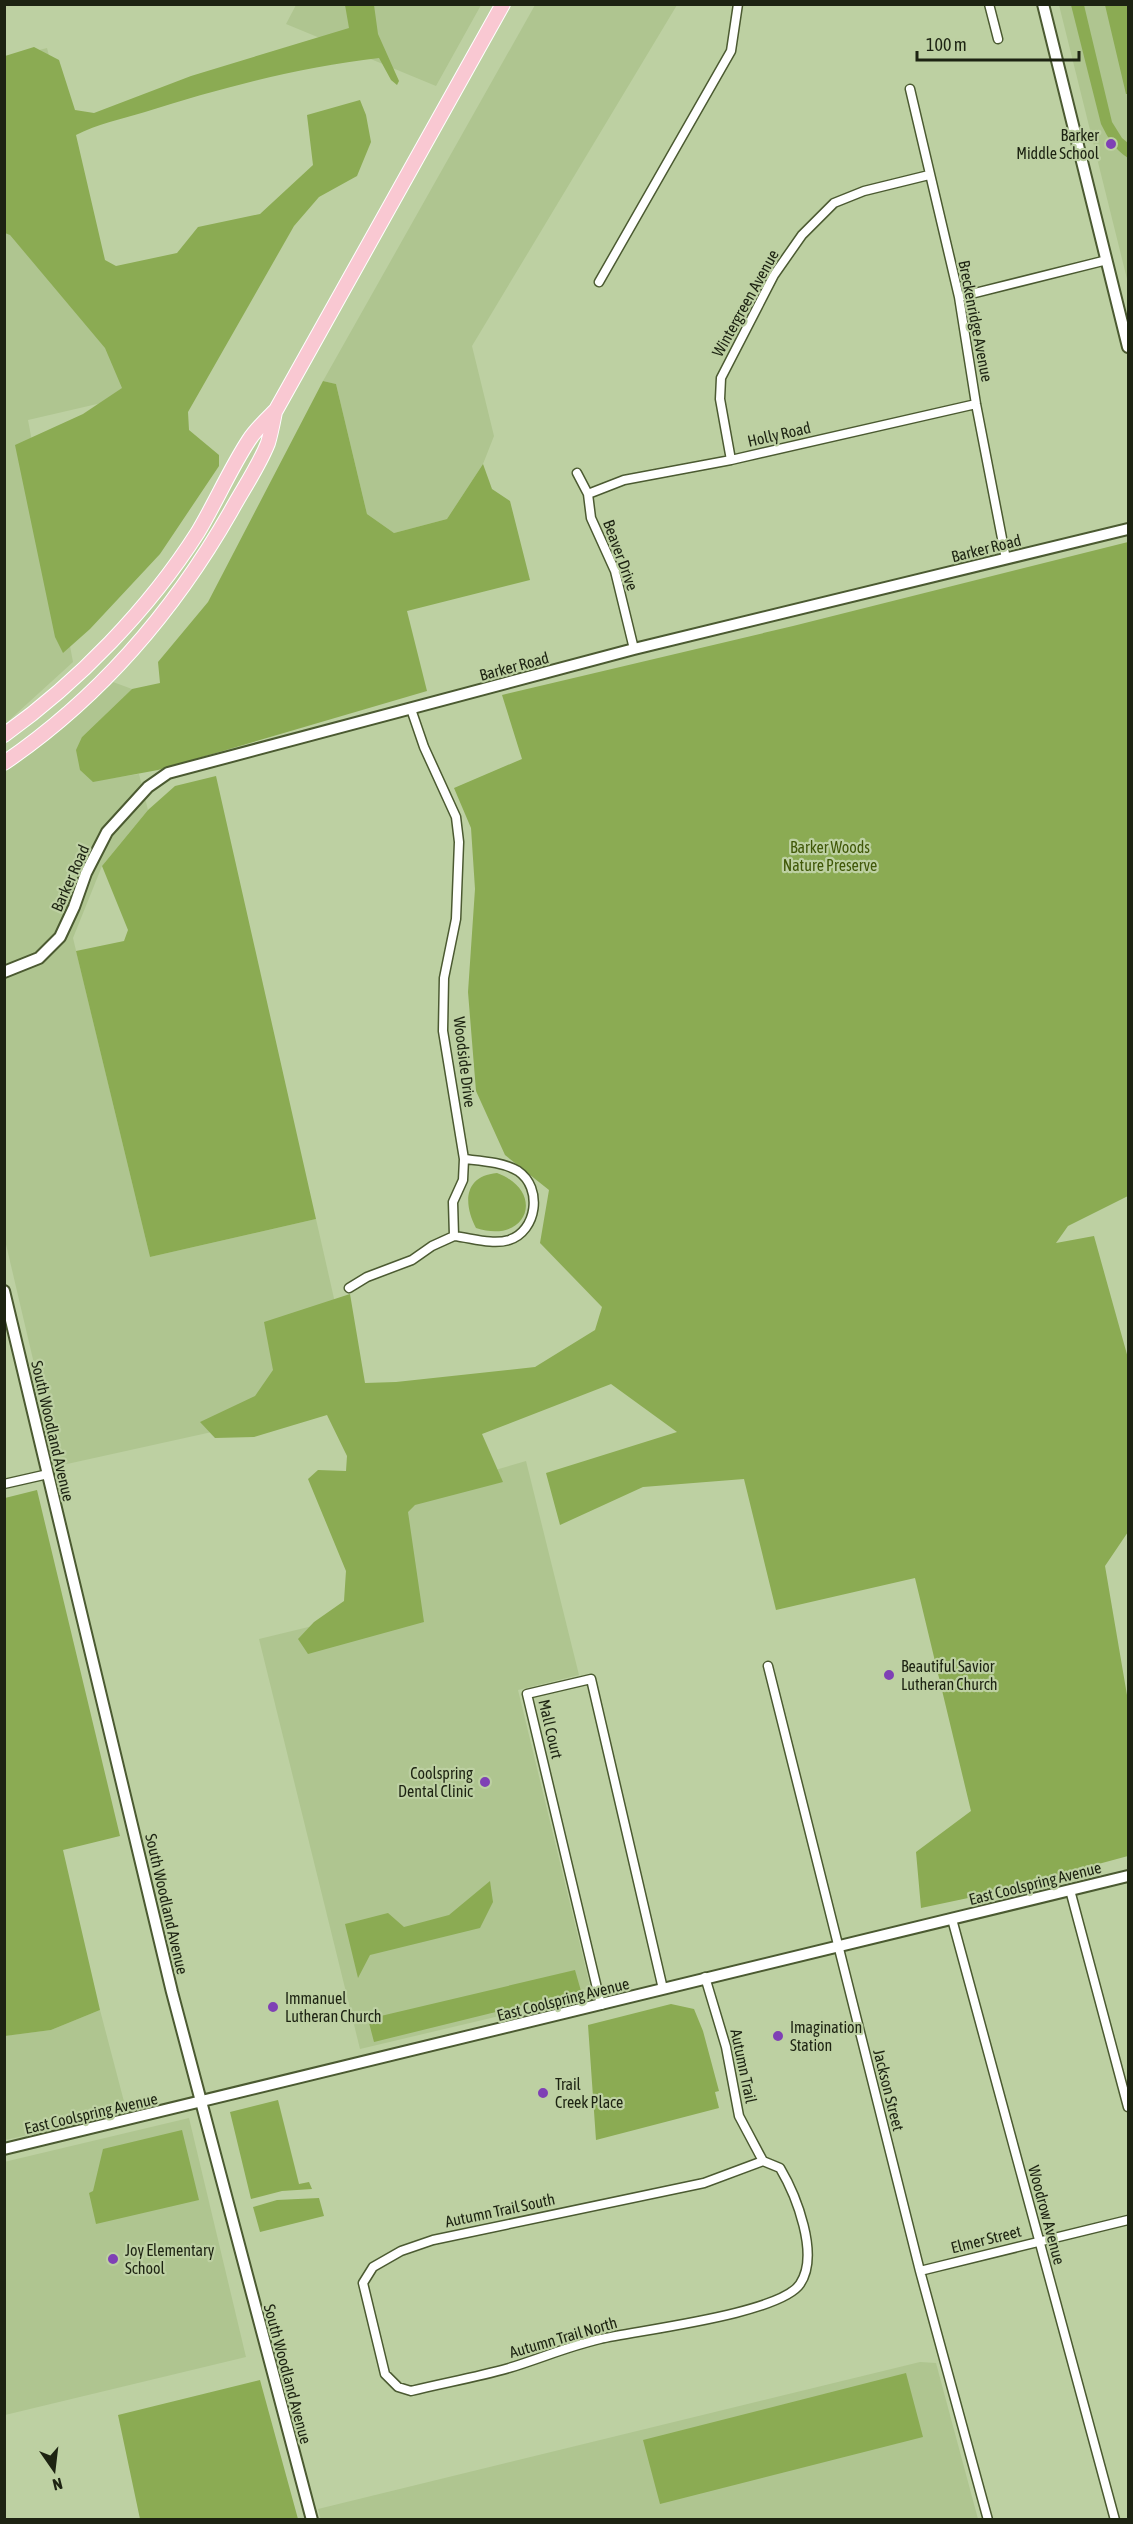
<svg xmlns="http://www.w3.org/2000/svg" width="1133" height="2524" viewBox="0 0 1133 2524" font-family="'Asap Condensed',sans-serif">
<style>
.built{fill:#afc590}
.green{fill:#8bab53}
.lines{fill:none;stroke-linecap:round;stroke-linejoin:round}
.minor-casing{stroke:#4b5a31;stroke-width:11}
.tertiary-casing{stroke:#4b5a31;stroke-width:14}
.primary-casing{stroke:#fff;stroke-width:16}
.minor{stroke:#fff;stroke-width:8}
.tertiary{stroke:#fff;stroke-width:10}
.primary{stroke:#f9c8d2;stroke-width:14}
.poi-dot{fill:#7f40b5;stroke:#bdd0a2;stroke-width:2}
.labels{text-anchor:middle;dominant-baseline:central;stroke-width:4.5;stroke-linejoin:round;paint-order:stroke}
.poi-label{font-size:16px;fill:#1d2312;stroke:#bdd0a2;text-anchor:start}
.street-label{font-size:16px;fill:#1d2312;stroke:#bdd0a2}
.park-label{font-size:16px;fill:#405808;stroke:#bdd0a2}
</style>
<rect width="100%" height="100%" fill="#bdd0a2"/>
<path class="built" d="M296,5H481L436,86L286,24Z
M535,5H677L472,346L494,436L483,464L447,519L394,533L367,514L336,384L323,381Z
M1059,5H1128V283Z
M47,48L136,395L28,420L73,662L5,724L4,59Z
M113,682L132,689L82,737L93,781L139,774L148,810L102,866L73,938L150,1257L316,1219L357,1400L58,1466L5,1240L4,770L23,758Z
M526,1461L579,1675L518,1690L592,1994L360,2049L259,1639L420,1600L399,1498Z
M100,2010L127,2113L5,2140L4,2036L51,2030Z
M189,2118L246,2357L5,2415L4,2162Z
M920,2362L936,2363L978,2519L321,2520L318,2509Z"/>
<path class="green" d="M345,5H374L378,34L399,81L397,85L391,80L379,58C300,67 221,88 145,112C122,119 97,124 76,135L105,260L116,266L177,253L198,227L260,214L313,165L307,115L360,100L366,115L371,142L357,176L319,197L294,226L188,412L189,430L219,455V466L160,554L90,629L63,653L55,637L15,445L83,414L122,388L105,348L10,235L5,233V56L34,47L59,60L75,110L94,113L191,76L349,28Z
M1071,5H1084L1112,122L1122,138L1128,143V158C1114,149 1108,138 1101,124Z
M1105,5H1128V94H1126Z
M323,381L336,384L367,514L394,533L447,519L483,464L492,489L510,501L530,580L407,611L427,691L158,770L93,782L80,770L76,750L82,737L132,689L160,683L158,662L208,602Z
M1128,542V1196L1068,1226L1056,1243L1094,1236L1128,1358V1532L1105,1566L1128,1701V1856L987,1894L921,1908L916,1852L971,1811L915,1578L776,1610L744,1479L643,1487L560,1525L546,1473L677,1432L611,1384L482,1434L503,1482L415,1505L408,1512L424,1622L308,1654L298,1639L314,1622L344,1601L346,1571L308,1479L318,1470L346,1471L347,1456L327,1415L254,1437L215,1438L200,1422L255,1396L273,1370L264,1322L350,1294L365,1383L396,1382L535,1367L595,1330L602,1307L540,1243L549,1190L505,1155L476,1091L468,992L475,889L471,828L454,788L522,759L502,695L793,626Z
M216,776L316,1219L150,1257L76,951L124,941L128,930L102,866L148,810L175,786Z
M497,1173C547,1192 527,1245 476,1228C463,1203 464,1176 497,1173Z
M37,1490L120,1836L63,1850L100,2010L51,2030L5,2036V1498Z
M490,1881L493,1902L480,1928L370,1955L358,1978L345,1924L388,1913L404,1927L449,1915Z
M575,1970L581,1991L374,2042L368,2019Z
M671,2004L694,2009L703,2031L719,2091L715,2092L719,2108L596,2140L588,2025Z
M278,2100L299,2184L309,2182L312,2189L282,2191L251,2199L230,2112Z
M182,2130L199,2200L96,2224L89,2193L93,2191L103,2149Z
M319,2198L324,2216L260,2232L253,2207L277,2200Z
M906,2373L923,2437L660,2504L643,2440Z
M260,2380L298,2519H140L118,2415Z"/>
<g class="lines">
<defs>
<path id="minor" d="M989,4L998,39
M910,89L959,297L976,404L1006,559
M599,282L731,51L738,4
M959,297L1107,260
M731,460L720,399L721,378L774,275L802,235L834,203L864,191L929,175
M577,473L588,494L591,518L615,571L634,649
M588,494L624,480L731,460L976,404
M454,1236C472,1238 492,1245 509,1240C537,1231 543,1188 518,1171C503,1162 481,1161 464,1159
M349,1288L367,1277L412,1260L432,1246L454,1236L453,1202L463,1180L464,1159L443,1031L444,978L456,919L459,842L456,817L424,747L411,709
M4,1484L48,1474
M768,1666L920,2271L988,2520
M1070,1890L1128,2107
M952,1919L1115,2520
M705,1977L726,2047L739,2116L763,2161L780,2168C796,2195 820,2255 800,2284C780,2314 639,2330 600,2339C569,2346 539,2359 509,2368C477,2377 444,2383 411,2391L398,2387L385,2374L363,2283L373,2267L401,2251L433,2240L704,2183L763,2161
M601,2005L527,1694L591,1679L663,1989
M920,2271L1128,2220"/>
<path id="tertiary" d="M1043,4L1128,347
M4,972L39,958L60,937L74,907L86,873L107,832L148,787L168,773L634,649L1128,529
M4,1291L172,1992L312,2520
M4,2149L1128,1876"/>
<path id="primary" d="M4,735C78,682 149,609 198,532C216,502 230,469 249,440C256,429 267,419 276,410L503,4
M4,763C99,698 174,611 231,511C243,489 259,466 268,443C271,433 273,422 275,412"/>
</defs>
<use href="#minor" class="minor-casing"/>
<use href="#tertiary" class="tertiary-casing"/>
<use href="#primary" class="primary-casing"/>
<use href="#minor" class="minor"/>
<use href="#tertiary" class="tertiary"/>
<use href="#primary" class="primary"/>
</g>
<g class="poi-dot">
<circle cx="1111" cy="144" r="6"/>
<circle cx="889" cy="1675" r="6"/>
<circle cx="485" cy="1782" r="6"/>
<circle cx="273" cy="2007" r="6"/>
<circle cx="778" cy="2036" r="6"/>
<circle cx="543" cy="2093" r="6"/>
<circle cx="113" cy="2259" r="6"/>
</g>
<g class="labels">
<g class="poi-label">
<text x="1099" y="135" text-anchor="end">Barker<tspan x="1099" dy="18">Middle School</tspan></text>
<text x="901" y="1666">Beautiful Savior<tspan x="901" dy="18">Lutheran Church</tspan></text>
<text x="473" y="1773" text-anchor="end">Coolspring<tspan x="473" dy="18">Dental Clinic</tspan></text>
<text x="285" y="1998">Immanuel<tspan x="285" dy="18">Lutheran Church</tspan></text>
<text x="790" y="2027">Imagination<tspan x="790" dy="18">Station</tspan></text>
<text x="555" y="2084">Trail<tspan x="555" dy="18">Creek Place</tspan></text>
<text x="125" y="2250">Joy Elementary<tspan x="125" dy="18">School</tspan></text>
</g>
<g class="street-label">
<text transform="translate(745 303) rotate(-61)">Wintergreen Avenue</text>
<text transform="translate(976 321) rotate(79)">Breckenridge Avenue</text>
<text transform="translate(779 434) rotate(-13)">Holly Road</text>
<text transform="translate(986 548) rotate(-14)">Barker Road</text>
<text transform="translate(621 555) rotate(70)">Beaver Drive</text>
<text transform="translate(514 666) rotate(-15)">Barker Road</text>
<text transform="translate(70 878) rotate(-66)">Barker Road</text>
<text transform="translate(465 1062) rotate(83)">Woodside Drive</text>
<text transform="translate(53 1431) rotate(77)">South Woodland Avenue</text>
<text transform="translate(551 1729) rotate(77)">Mall Court</text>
<text transform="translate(1035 1883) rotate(-14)">East Coolspring Avenue</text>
<text transform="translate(167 1904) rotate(77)">South Woodland Avenue</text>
<text transform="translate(563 1999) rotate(-14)">East Coolspring Avenue</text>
<text transform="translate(744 2066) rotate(78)">Autumn Trail</text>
<text transform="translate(889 2090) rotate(76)">Jackson Street</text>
<text transform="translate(91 2113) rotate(-13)">East Coolspring Avenue</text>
<text transform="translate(500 2210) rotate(-12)">Autumn Trail South</text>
<text transform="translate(1047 2215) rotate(75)">Woodrow Avenue</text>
<text transform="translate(986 2239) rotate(-14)">Elmer Street</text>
<text transform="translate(563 2337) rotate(-16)">Autumn Trail North</text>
<text transform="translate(288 2374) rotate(75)">South Woodland Avenue</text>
</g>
<g class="park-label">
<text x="830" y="847">Barker Woods<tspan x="830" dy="18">Nature Preserve</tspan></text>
</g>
</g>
<rect width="1133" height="2524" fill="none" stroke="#1d2312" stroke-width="12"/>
<g transform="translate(54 2470) rotate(166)" stroke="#bdd0a2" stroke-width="4.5" paint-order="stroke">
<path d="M0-4.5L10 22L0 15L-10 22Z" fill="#1d2312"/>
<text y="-9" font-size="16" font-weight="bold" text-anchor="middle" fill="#1d2312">N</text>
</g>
<path d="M917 51v9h162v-9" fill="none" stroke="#1d2312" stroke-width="3"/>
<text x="926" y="51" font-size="18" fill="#1d2312" stroke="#bdd0a2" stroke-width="4.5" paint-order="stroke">100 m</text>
</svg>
